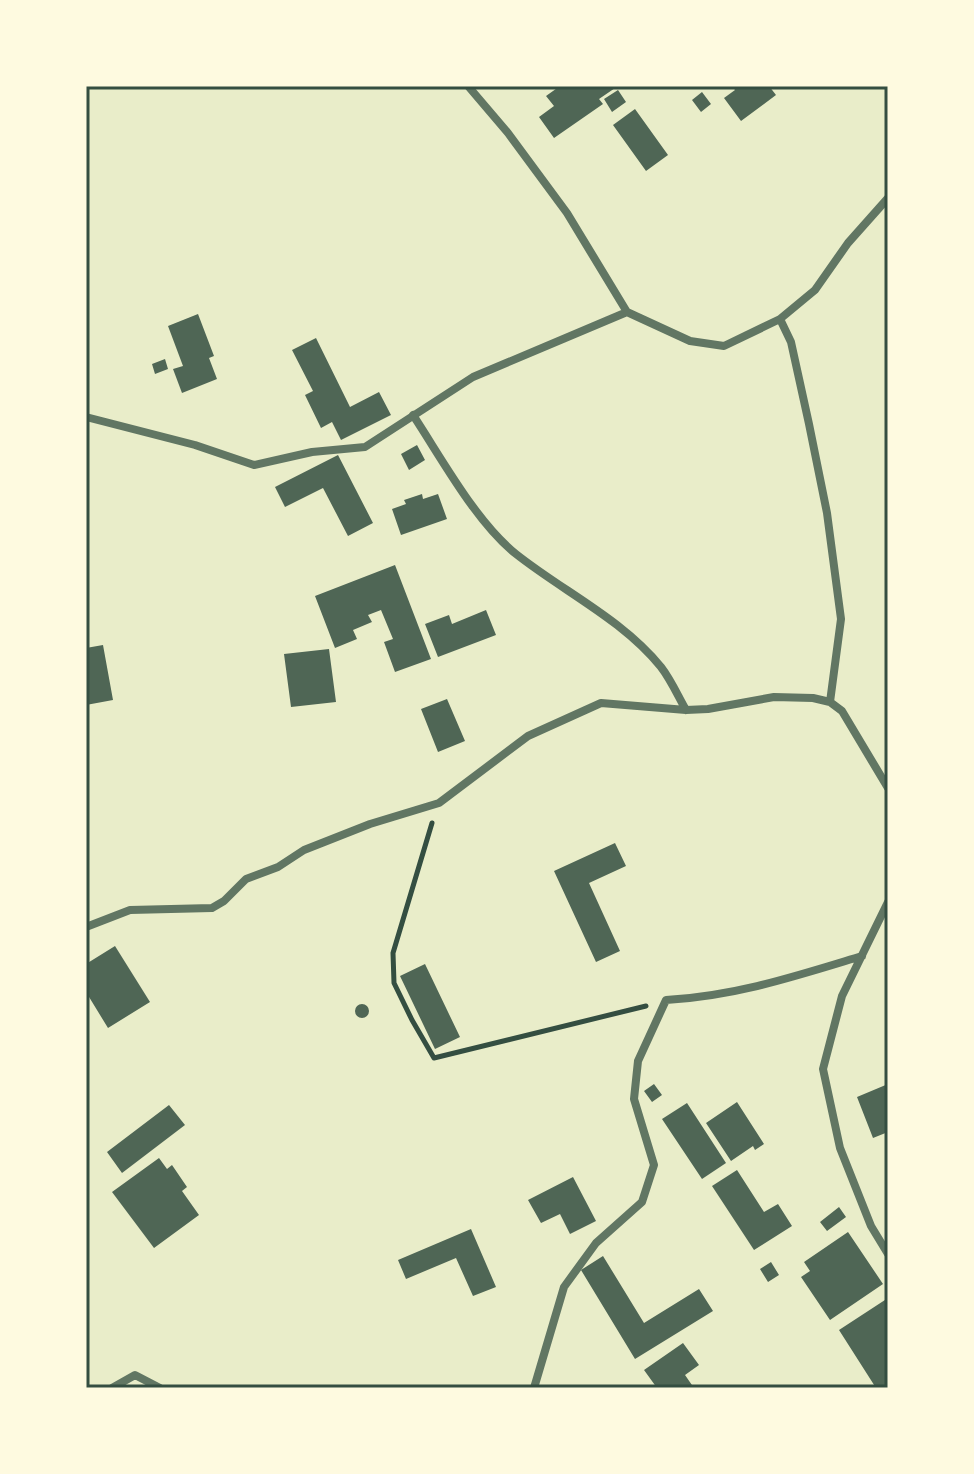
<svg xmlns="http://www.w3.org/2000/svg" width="974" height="1474" viewBox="0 0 974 1474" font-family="Mulish,sans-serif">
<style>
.building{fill:#4f6655}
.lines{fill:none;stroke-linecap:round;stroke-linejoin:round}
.path{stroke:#344e41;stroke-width:5}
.minor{stroke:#617663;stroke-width:8}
.neatline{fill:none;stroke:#344e41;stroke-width:3}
</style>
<rect width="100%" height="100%" fill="#e9edc9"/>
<path class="building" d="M560,86H618L599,99L603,104L554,138L539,117L554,106L546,96Z
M732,86H769L776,95L741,121L724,98L735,90Z
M618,90L626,102L612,112L604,99Z
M702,92L711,104L701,112L692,100Z
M635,109L668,155L646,171L613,125Z
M198,314L214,356L209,358L217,379L182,393L173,369L183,366L168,326Z
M316,338L350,407L379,392L391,415L341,440L332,422L321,428L305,395L313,391L292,350Z
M165,359L168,369L155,374L152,364Z
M417,445L425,460L409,470L401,454Z
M338,455L373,523L348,536L323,488L285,507L275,487Z
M422,494L423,499L438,494L447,519L401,535L392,509L406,504L404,500Z
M395,565L431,659L395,672L384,642L393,639L381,610L368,615L372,622L353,630L357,639L335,648L315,596Z
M486,610L496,635L438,657L425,624L449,615L452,624Z
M103,645L113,700L86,705V648Z
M329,649L336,702L291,707L284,654Z
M447,699L465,741L438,752L421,709Z
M615,843L626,866L589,883L620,951L596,962L554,871Z
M115,946L150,1002L108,1028L86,992V964Z
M425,964L460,1037L435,1049L400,976Z
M355 1011a7 7 0 1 1 14 0a7 7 0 1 1-14 0Z
M654,1084L662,1095L652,1102L644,1091Z
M888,1084V1132L873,1138L857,1097Z
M737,1102L764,1144L755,1150L753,1146L731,1161L706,1123Z
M687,1103L726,1163L702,1179L662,1119Z
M169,1105L185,1125L122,1173L107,1152Z
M159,1158L167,1169L172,1165L187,1187L182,1191L199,1215L154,1248L112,1192Z
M737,1170L764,1212L778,1204L792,1226L754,1250L712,1186Z
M573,1177L596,1221L570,1234L560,1214L541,1223L528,1200Z
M839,1207L846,1217L827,1231L820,1222Z
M471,1229L496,1287L473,1296L456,1258L406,1279L398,1260Z
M848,1232L883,1284L830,1320L801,1277L810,1271L804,1262Z
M603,1256L644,1323L699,1289L713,1311L635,1359L581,1270Z
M771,1262L779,1275L768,1282L760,1269Z
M888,1298V1388H876L839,1330Z
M683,1343L699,1365L685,1375L694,1388H657L644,1370Z"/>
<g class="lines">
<path class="path" d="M432,823L393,953L394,983L412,1020L434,1058L646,1006"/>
<path class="minor" d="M468,86L508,133L567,213L627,312L690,341L724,346L780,319L815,290L848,243L888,198
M780,319L791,342L809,424L827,513L841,619L830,702
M413,415C442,459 476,522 516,554C564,592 622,619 661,667C671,680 678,696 686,710
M86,417L195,445L254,465L312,452L365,447L473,377L627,312
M888,902L842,996L823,1069L840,1148L871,1226L888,1254
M86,927L130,910L212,908L224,901L246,879L278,867L304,850L370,824L439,803L528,736L601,703L686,710L708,709L774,697L813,698L830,702L842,711L888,788
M112,1388L135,1375L160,1388
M534,1388L564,1287L596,1243L642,1202L654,1165L634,1099L638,1061L666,1000C736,996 796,976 862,956"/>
</g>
<rect width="974" height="1474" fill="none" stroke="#fefae0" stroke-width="176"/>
<rect x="88" y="88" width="798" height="1298" class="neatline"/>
</svg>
